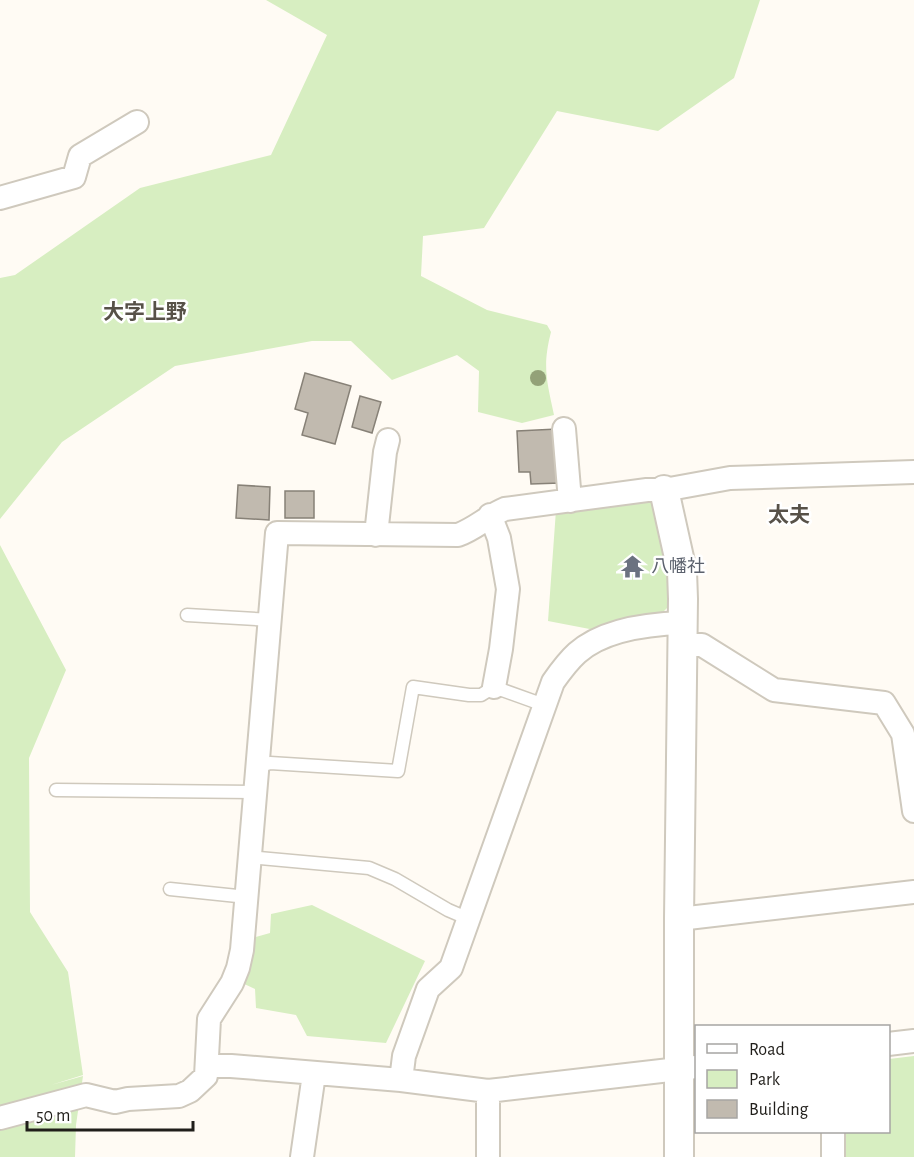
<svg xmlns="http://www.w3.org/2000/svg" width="914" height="1157" viewBox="0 0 914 1157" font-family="'Alegreya Sans','Noto Sans JP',sans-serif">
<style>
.green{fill:#d7eec1}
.building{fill:#c1baaf;stroke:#878177;stroke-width:1.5}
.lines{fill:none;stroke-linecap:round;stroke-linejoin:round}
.service-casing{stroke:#cfc9bd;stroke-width:15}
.minor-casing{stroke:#cfc9bd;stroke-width:26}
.tertiary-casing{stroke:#cfc9bd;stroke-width:32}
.service{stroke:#fff;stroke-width:12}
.minor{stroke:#fff;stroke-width:22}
.tertiary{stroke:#fff;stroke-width:28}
.tree{fill:#93a178}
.labels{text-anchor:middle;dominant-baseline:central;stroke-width:5;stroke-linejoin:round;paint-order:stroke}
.worship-label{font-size:18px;fill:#5b616d;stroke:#fff;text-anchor:start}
.quarter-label{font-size:21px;font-weight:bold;fill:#575148;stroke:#fff}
</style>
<rect width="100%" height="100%" fill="#fffbf4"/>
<path class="green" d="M266,0H760L734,78L658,131L557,111L484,228L423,236L421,276L487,310L547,325L551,332C542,367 547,381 554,415L522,423L478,412L479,371L457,355L392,380L351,341H312L175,366L62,442L0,519V278L15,275L140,188L271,155L327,35Z
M645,499L653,504L666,562L669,606L658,617L600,631L548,621L556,510Z
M0,545L66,670L29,758L30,912L68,972L83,1075L51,1085L83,1076L76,1125L75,1157H0Z
M312,905L425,961L386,1043L307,1036L296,1015L256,1008L255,989L240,982L252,938L270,933L271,914Z
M914,1056V1157H841L840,1132H888L889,1059Z"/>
<path class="building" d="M305,373L351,386L335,444L302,435L308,413L295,409Z
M360,396L381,402L372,433L352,427Z
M557,429L560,483L531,484L530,472H519L517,431Z
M238,485L270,487L269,520L236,518Z
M285,491H314V518H285Z"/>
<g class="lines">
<defs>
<path id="service" d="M187,615L271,620
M257,767L270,763L398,771L413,687L469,695H481L494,687L544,705
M56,790L254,792
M248,857L369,868L395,879L448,910L469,919
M170,889L247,897"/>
<path id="minor" d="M0,198L74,177L80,156L137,122
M564,429L570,501
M490,515L499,538L508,589L501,649L494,687
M376,535L385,452L388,440
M683,645H702L774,690L884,703L903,734L914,811
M679,919L914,892
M888,1044L914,1041
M207,1066H231L401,1080L488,1091L696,1067
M401,1080L404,1056L428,989L451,968L553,682C560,672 567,662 577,653C604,629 648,624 683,623
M0,1118L86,1095L115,1102L128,1099L179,1096L190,1091L206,1076L209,1019L232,983L238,968L242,950L277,533L458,535C475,529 488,516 505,509L647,490H664L730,478L914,472
M302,1157L314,1074
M488,1157V1091
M833,1157V1132"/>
<path id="tertiary" d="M664,490L682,571L683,599L679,919V1157"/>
</defs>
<use href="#service" class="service-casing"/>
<use href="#minor" class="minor-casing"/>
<use href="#tertiary" class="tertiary-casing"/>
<use href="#service" class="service"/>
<use href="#minor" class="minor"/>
<use href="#tertiary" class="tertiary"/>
</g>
<circle class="tree" cx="538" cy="378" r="8"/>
<defs>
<symbol id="temple-bare" viewBox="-9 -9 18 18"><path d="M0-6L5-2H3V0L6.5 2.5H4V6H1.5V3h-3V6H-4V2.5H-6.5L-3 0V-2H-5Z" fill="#6b7280" stroke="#fff" stroke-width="2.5" paint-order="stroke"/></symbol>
</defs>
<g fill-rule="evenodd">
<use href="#temple-bare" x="616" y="550" width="33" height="33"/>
</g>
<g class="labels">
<g class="worship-label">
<text x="651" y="567">八幡社</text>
</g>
<g class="quarter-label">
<text x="145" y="312">大字上野</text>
<text x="789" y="515">太夫</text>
</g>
</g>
<rect x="695" y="1025" width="195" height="108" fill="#ffffff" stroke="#a6a5a3" stroke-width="1.5"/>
<rect x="707" y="1044" width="30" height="9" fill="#ffffff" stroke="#a6a5a3" stroke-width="1.5"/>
<text x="749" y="1055" font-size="18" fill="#201e1a">Road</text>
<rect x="707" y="1070" width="30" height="18" fill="#d7eec1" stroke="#a6a5a3" stroke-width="1.5"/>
<text x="749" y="1085" font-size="18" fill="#201e1a">Park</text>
<rect x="707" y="1100" width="30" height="18" fill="#c1baaf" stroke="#a6a5a3" stroke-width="1.5"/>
<text x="749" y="1115" font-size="18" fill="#201e1a">Building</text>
<path d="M27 1121v9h166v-9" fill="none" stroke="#201e1a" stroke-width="3"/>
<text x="36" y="1121" font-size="18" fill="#201e1a" stroke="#ffffff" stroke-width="4.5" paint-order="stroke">50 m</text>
</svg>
